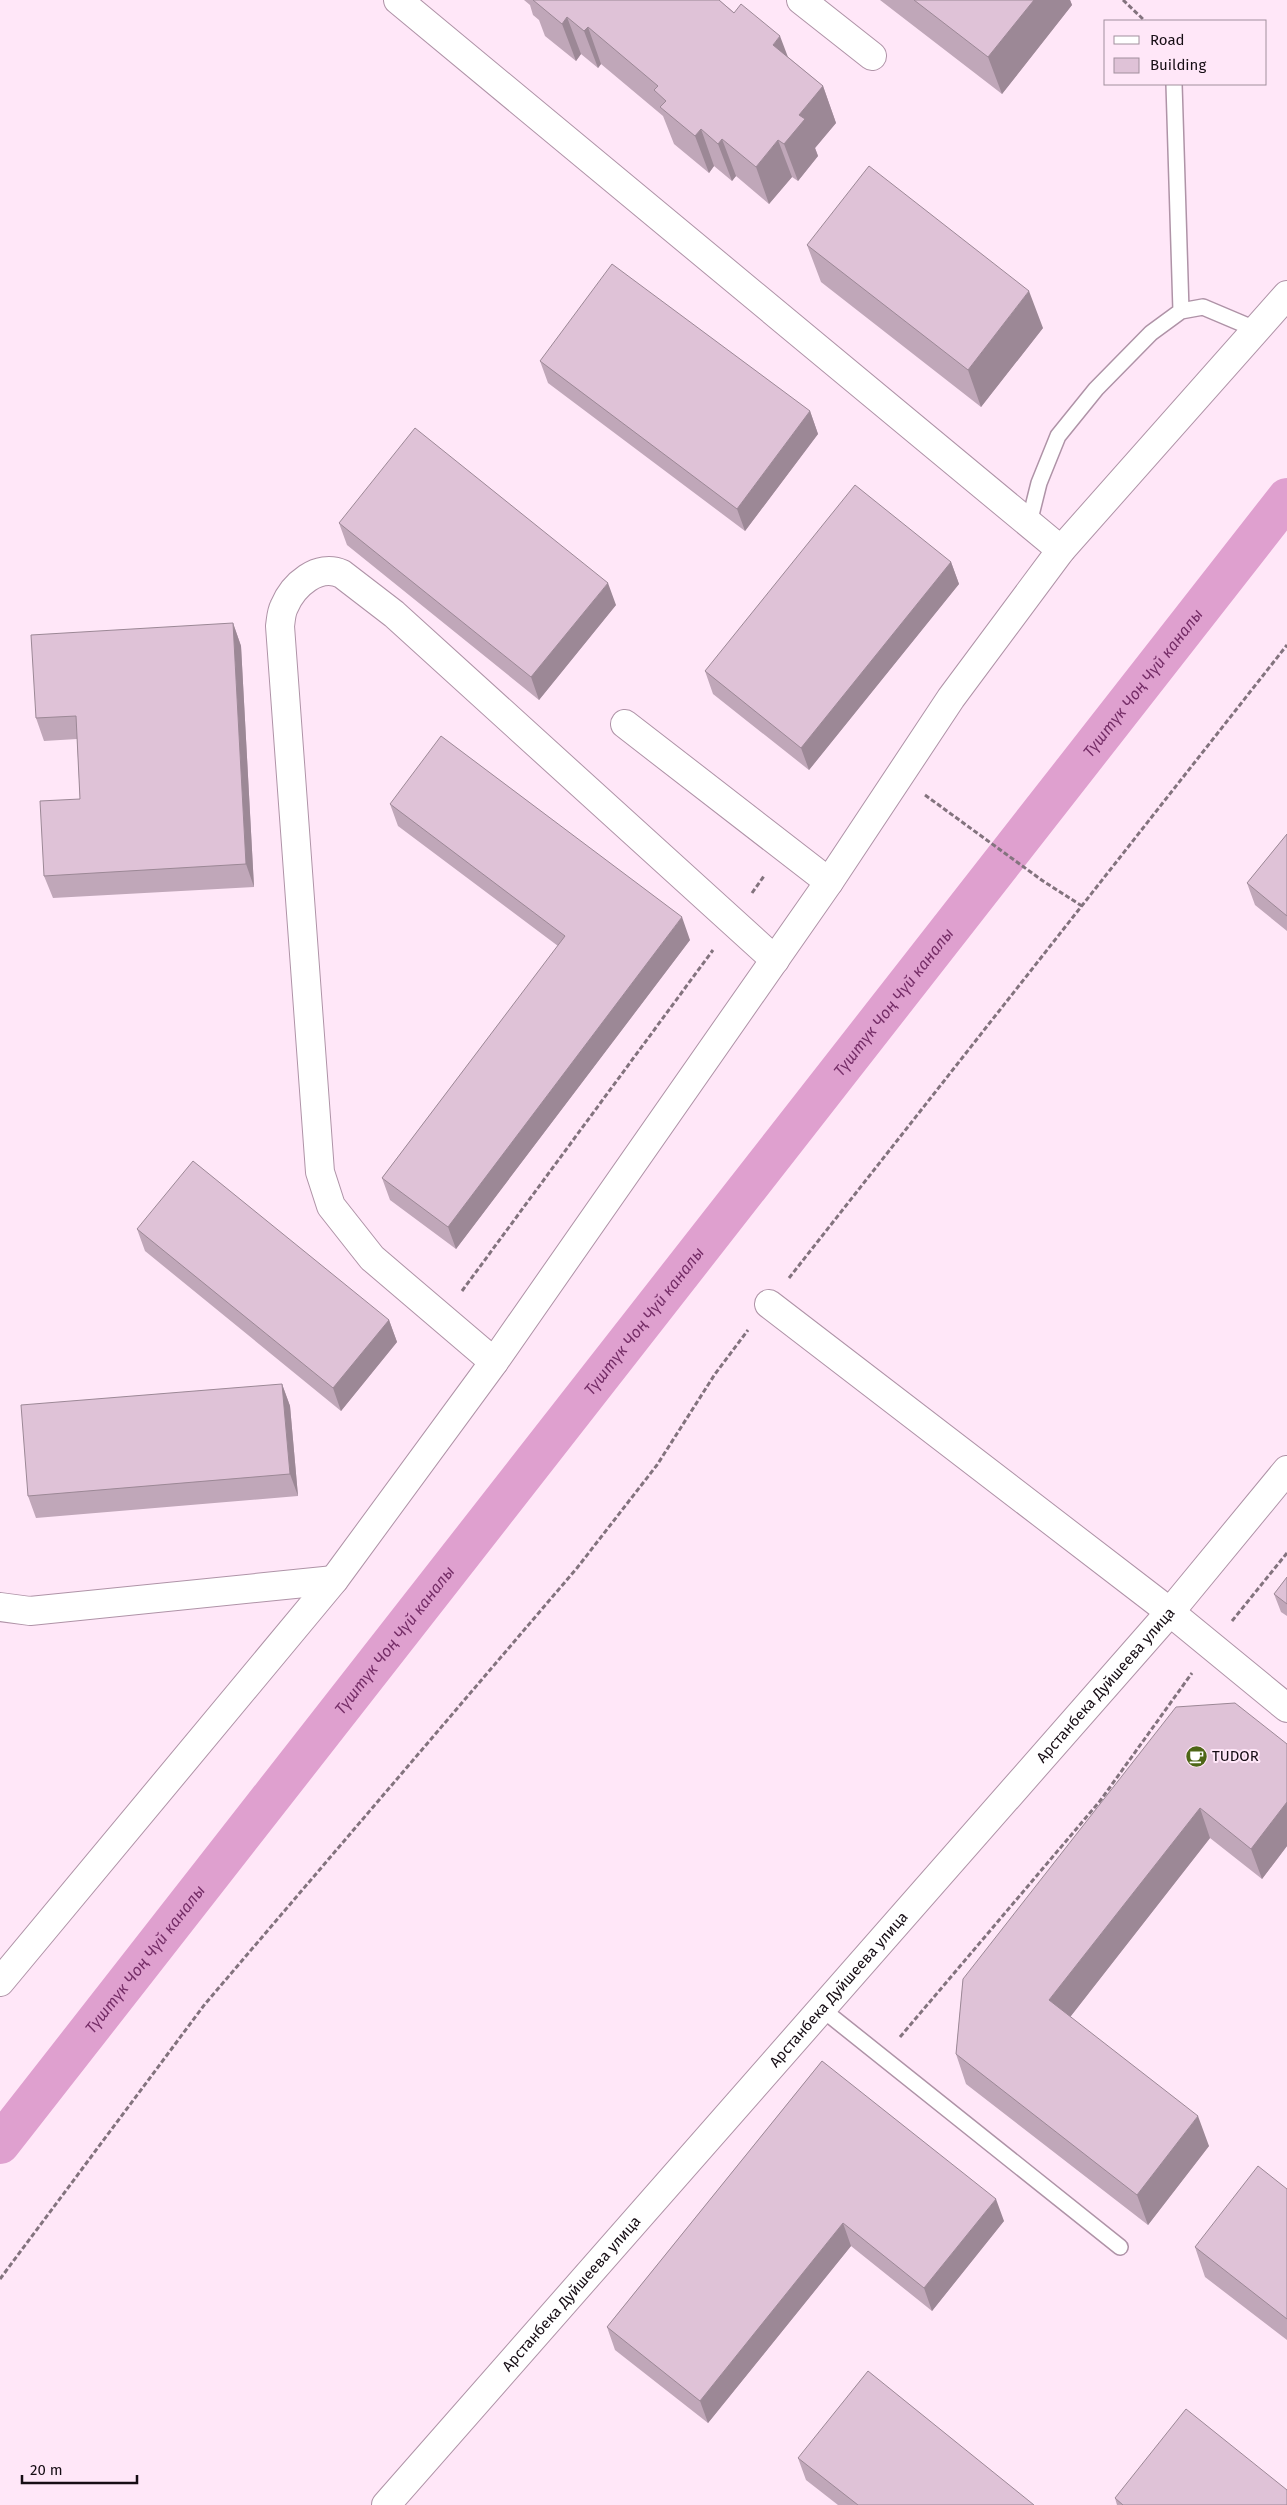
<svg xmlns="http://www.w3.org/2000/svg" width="1287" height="2505" viewBox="0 0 1287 2505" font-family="'Fira Sans',sans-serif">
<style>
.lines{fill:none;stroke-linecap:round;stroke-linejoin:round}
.canal{stroke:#dfa0cf;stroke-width:40}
.lane-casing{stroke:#af93a7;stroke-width:18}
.street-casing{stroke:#af93a7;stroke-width:30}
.path{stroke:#83737e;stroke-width:3;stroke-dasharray:5 2.5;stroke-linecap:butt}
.lane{stroke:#fff;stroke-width:15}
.street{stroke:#fff;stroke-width:28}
.wall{fill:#c0a7b9}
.shaded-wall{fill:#9c8896}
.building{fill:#dfc2d7;stroke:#9c8896}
.labels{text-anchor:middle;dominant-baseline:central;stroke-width:4;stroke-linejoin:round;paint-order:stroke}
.street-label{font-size:15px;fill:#160d14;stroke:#ffe7f8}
.poi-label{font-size:15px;fill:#160d14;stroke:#ffe7f8;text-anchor:start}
.water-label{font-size:16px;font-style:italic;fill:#752d67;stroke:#ffe7f8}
</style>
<rect width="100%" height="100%" fill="#ffe7f8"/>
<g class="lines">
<path class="canal" id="s1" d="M0,2144L1287,498"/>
<defs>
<path id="lane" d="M1174,84L1181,311
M1029,523L1039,483L1058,436L1096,389L1151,333L1181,311L1203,307L1255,329
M822,2009L1120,2247"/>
<g id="street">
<path d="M398,0L1061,550"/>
<path d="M801,0L872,56"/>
<path d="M625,724L829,882"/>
<path d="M769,1304L1170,1612L1287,1708"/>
<path d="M494,1362L372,1258L331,1206L320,1172L280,626C281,620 281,613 284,607C293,585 318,563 342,574L394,614L775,960"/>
<path d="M0,1607L30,1611L334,1580"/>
<path d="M0,1982L334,1580L494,1362L829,882L951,698L1061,550L1287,295"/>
<path id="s2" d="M386,2505L1170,1612L1287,1470"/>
</g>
</defs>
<use href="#lane" class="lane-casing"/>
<use href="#street" class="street-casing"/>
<path class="path" d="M1123,0L1145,21
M925,795L1043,881L1082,906
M752,893L764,876
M789,1278L1287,645
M462,1291L713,950
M1232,1621L1287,1553
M900,2037L1100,1801L1192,1673
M0,2279L205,2004L577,1568L657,1465L715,1374L748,1330"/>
<use href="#lane" class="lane"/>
<use href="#street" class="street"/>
</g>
<path class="wall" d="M524,0H719L823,86L836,123L815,148L818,156L798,181L792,177L769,204L736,176L732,181L714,166L709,173L674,144L663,116L601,64L598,68L581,54L576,61L545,36L539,20L533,15L530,5Z
M880,0H1070L1072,5L1002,94Z
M807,245L1043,328L981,407L821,282Z
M540,361L810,411L818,434L745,531L548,383Z
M339,523L616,605L539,700L347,545Z
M951,562L959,584L809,770L713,694L705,671Z
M233,623L241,646L254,887L53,898L44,876L80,799L77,739L44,741L36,718Z
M390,804L690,940L456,1249L390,1200L382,1178L558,946L398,826Z
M1287,834V931L1255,905L1247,883Z
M137,1229L389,1320L397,1342L341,1411L145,1251Z
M282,1384L290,1406L298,1496L36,1518L28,1496Z
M1287,1577V1616L1281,1612L1274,1594Z
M1287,1744V1846L1262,1879L1210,1838L1070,2017L1209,2146L1148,2225L966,2084L956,2054L963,1979Z
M822,2061L1004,2221L932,2311L851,2246L708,2423L615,2350L607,2327Z
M1287,2189V2340L1205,2277L1195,2247Z
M798,2458L1034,2505H838L806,2480Z
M1115,2498L1287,2505H1117Z"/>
<path class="shaded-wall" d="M1034,0H1070L1072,5L1002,94L988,57Z
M567,17L581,54L576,61L562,24Z
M588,27L601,64L598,68L584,31Z
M780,36L794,73L773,45Z
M823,86L836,123L815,148L818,156L798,181L784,144L799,115Z
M701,129L714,166L709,173L695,136Z
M722,139L736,176L732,181L718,144Z
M778,140L792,177L769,204L756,167Z
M1029,291L1043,328L981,407L968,370Z
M810,411L818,434L745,531L737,509Z
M951,562L959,584L809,770L801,748Z
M608,583L616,605L539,700L531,677Z
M233,623L241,646L254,887L246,864Z
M682,917L690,940L456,1249L448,1227Z
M389,1320L397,1342L341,1411L333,1388Z
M282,1384L290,1406L298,1496L290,1474Z
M1287,1802V1846L1262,1879L1251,1849Z
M1200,1808L1210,1838L1060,2030L1049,2000Z
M1198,2116L1209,2146L1148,2225L1137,2195Z
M996,2199L1004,2221L932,2311L924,2288Z
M843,2223L851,2246L708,2423L700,2401Z"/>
<path class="building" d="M533,0H719L734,13L741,4L780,36L773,45L823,86L799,115L805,119L784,144L778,140L756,167L722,139L718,144L701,129L695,136L660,107L666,101L654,90L658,86L588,27L584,31L567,17L562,24Z
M914,0H1034L988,57Z
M869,166L1029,291L968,370L807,245Z
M612,264L810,411L737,509L540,361Z
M415,428L608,583L531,677L339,523Z
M855,485L951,562L801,748L705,671Z
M233,623L246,864L44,876L40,801L80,799L76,716L36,718L31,635Z
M441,736L682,917L448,1227L382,1178L565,936L390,804Z
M1287,834V916L1247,883Z
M193,1161L389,1320L333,1388L137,1229Z
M282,1384L290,1474L28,1496L21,1405Z
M1287,1577V1604L1274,1594Z
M1235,1703L1287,1744V1802L1251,1849L1200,1808L1049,2000L1198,2116L1137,2195L956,2054L963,1979L1176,1707Z
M822,2061L996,2199L924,2288L843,2223L700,2401L607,2327Z
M1258,2166L1287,2189V2319L1195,2247Z
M868,2371L1034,2505H858L798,2458Z
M1186,2409L1287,2490V2505H1123L1115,2498Z"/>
<defs>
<symbol id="cafe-disc" viewBox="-11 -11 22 22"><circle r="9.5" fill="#4d6616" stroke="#ffe7f8"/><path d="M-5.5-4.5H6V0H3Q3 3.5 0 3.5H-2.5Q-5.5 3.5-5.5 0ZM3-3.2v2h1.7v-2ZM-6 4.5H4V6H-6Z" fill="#fff"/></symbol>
</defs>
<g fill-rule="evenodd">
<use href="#cafe-disc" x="1184" y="1744" width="25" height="25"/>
</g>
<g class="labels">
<g class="street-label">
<text stroke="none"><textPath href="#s2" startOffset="1091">Арстанбека Дуйшеева улица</textPath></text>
<text stroke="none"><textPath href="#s2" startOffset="686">Арстанбека Дуйшеева улица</textPath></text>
<text stroke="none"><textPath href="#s2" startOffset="281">Арстанбека Дуйшеева улица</textPath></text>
</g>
<g class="poi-label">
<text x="1212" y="1756">TUDOR</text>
</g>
<g class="water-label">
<text stroke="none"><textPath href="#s1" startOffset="1855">Түштүк Чоң Чүй каналы</textPath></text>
<text stroke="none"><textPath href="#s1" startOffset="1450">Түштүк Чоң Чүй каналы</textPath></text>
<text stroke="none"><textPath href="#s1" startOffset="1045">Түштүк Чоң Чүй каналы</textPath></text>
<text stroke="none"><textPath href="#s1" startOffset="640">Түштүк Чоң Чүй каналы</textPath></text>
<text stroke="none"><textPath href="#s1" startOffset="235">Түштүк Чоң Чүй каналы</textPath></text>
</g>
</g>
<rect x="1104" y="20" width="162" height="65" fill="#ffe7f8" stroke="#a2909d"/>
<rect x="1114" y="36" width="25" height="8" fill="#ffffff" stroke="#a2909d"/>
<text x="1150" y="45" font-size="15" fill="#160d14">Road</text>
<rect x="1114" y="58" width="25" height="15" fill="#dfc2d7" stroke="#a2909d"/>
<text x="1150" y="70" font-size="15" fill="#160d14">Building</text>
<path d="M22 2475v8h115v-8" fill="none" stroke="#160d14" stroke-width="2.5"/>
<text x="30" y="2475" font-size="15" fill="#160d14" stroke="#ffe7f8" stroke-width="4" paint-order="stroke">20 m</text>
</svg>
